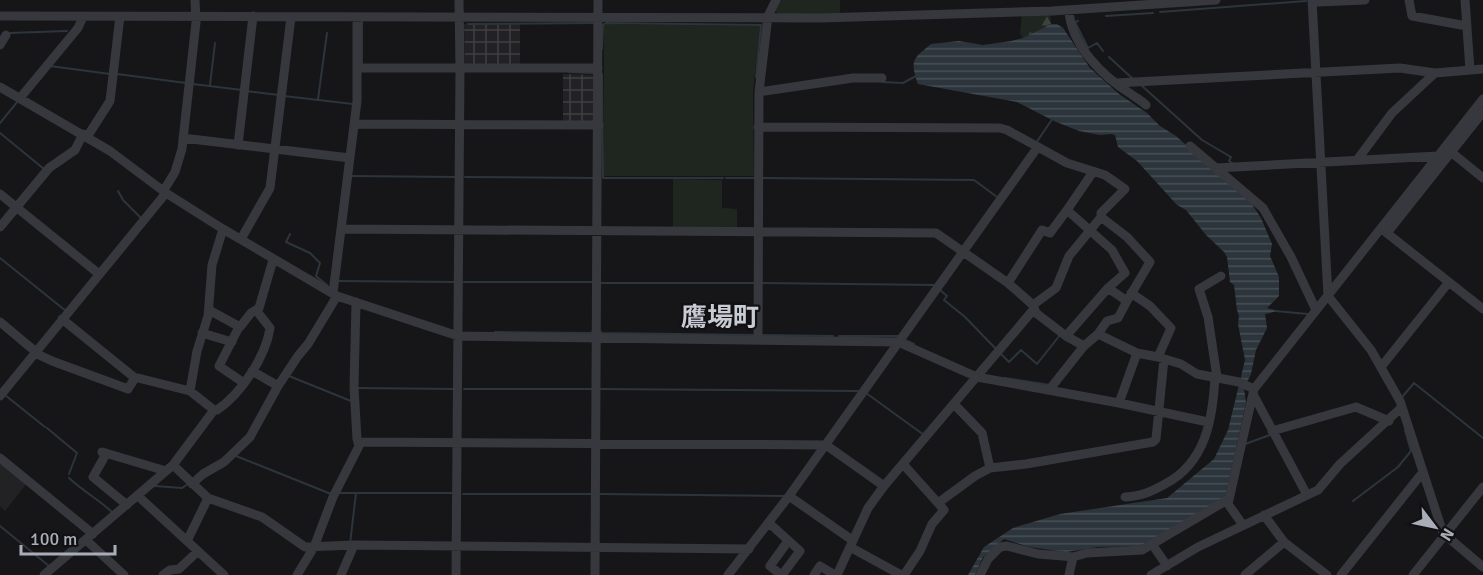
<svg xmlns="http://www.w3.org/2000/svg" width="1483" height="575" viewBox="0 0 1483 575" font-family="Signika,'Noto Sans JP',sans-serif">
<style>
.built{fill:#222225}
.industrial{fill:url(#industrial-grid)}
.green{fill:#1e261f}
.forest{fill:url(#forest-firs)}
.water{fill:url(#water-rules)}
.lines{fill:none;stroke-linecap:round;stroke-linejoin:round}
.stream{stroke:#2c353c;stroke-width:2}
.minor{stroke:#37383d;stroke-width:9}
.labels{text-anchor:middle;dominant-baseline:central;stroke-width:4.5;stroke-linejoin:round;paint-order:stroke}
.quarter-label{font-size:26px;font-weight:bold;fill:#c9ccd4;stroke:#111113}
</style>
<defs>
<pattern id="industrial-grid" width="8" height="8" patternUnits="userSpaceOnUse" patternTransform="scale(1.5)"><rect width="8" height="8" fill="#222225"/><path d="M0 4h8M4 0v8" fill="none" stroke="#3f3f43"/></pattern>
<pattern id="forest-firs" width="22" height="20" patternUnits="userSpaceOnUse" patternTransform="scale(1.5)"><rect width="22" height="20" fill="#1e261f"/><path d="M5 1l3.5 6h-7zM16 11l3.5 6h-7z" fill="#3c433d"/></pattern>
<pattern id="water-rules" width="6" height="5" patternUnits="userSpaceOnUse" patternTransform="scale(1.5)"><rect width="6" height="5" fill="#2c353c"/><path d="M0 2.5h6" fill="none" stroke="#485056"/></pattern>
</defs>
<rect width="100%" height="100%" fill="#161618"/>
<path class="built" d="M0,463L27,483L5,511L0,506Z"/>
<path class="industrial" d="M464,24H520V66H468L465,63Z
M563,74L592,75L596,77L595,118L592,122H563Z"/>
<path class="green" d="M780,0H840V14H777L775,9Z
M606,24L760,26L753,92L754,176H604V26Z
M673,179L722,180V208L737,209V227H673Z"/>
<path class="forest" d="M1050,13L1051,24L1023,38L1020,34L1022,15Z"/>
<path class="water" d="M1051,24H1057L1063,28L1090,68L1119,94L1147,113L1160,126L1176,136L1251,203L1261,218L1272,244L1270,256L1279,277V296L1267,308L1278,311L1265,314L1267,328L1256,350L1251,374L1244,388L1246,403L1225,498L1140,546L1098,547L1066,552L1029,547L1004,539L983,557L975,575H968L984,547L1013,528L1060,514L1167,498L1214,459L1228,430L1245,360L1238,324L1239,316L1237,310L1234,285L1230,282L1227,257L1224,252L1206,235L1186,210L1177,205L1137,161L1118,147L1115,135L1111,134L1100,135L1079,131L1054,121L1017,102L918,84C910,61 912,59 931,44L959,41L983,45L1011,41L1023,38Z"/>
<g class="lines">
<path class="stream" d="M1160,12L1306,1
M1106,16L1153,13
M1078,21L1075,22L1088,48L1097,43L1103,51
M468,24L593,23
M10,33L67,31
M602,49L603,25L606,23L761,25L756,77
M1109,57L1133,79
M362,63V21
M50,66L110,74
M569,72L593,73L595,75
M117,74L186,83
M602,74L603,178H723
M882,82L903,83L916,76
M193,84L242,90
M210,85L215,43
M1141,85L1202,140L1231,157L1229,161L1232,163
M246,91L279,95
M284,96L353,104
M318,99L327,33
M0,123L18,101
M0,133L44,169
M1036,143L1053,118
M351,176L455,177
M465,177L594,178
M726,178H755V177
M763,178L974,180L997,197
M118,191L123,200L141,218
M290,234L286,242L310,253L320,263L316,276L327,285
M0,258L66,311
M338,281L455,282
M464,282H593
M600,283H754
M760,283L934,285
M940,290L947,296L944,300L965,317L997,350
M1275,311L1308,314
M600,331L602,333L753,335
M495,332L591,333L593,331
M762,335L833,336
M839,336H898
M905,340L914,344
M1001,354L1009,362L1021,350L1037,364L1060,335
M289,376L351,401
M1005,378L1050,385
M358,388L454,389
M464,389H593
M600,389L858,391
M866,393L924,435
M5,395L45,427
M1403,396L1414,383L1483,438
M47,428L77,453L69,474
M1245,444L1270,435
M236,456L331,494
M69,478C83,491 99,500 112,512
M155,486L182,488L188,484
M339,493H454
M463,494H592
M600,494L784,496
M1353,501L1398,467L1411,451L1405,430
M0,526L49,566
M350,544L356,493"/>
<path class="minor" d="M1312,0L1328,296L1371,350L1400,401L1443,533L1483,567
M1409,0L1412,16L1467,26
M1465,0L1470,70
M1318,2L1365,0
M1069,10C1071,45 1102,76 1131,94C1136,98 1141,100 1146,105
M0,16L821,18L1052,11L1216,0
M0,45L6,35
M357,68H598
M1116,83L1400,68L1435,73L1483,69
M0,87L110,151L166,193L223,229L337,296L458,336L898,342L977,377L1119,403L1208,422
M759,92L853,78H882
M20,98L78,28L83,17
M355,124L599,125
M758,127L1000,128L1007,130L1067,163L1105,175L1125,189L1101,213V217L1069,256L1056,288L1033,305
M87,137L110,101L120,16
M183,138L350,158
M238,145L253,16
M1190,146L1263,208L1291,257L1316,310
M1451,152L1483,178
M1357,160L1392,113L1435,73
M1216,168L1438,156
M1093,172L1067,210L1112,250L1125,273L1108,288
M164,190L175,172L182,149L196,22L195,0
M0,194L99,274
M1101,217L1127,237L1150,262L1127,301
M0,227L49,168L75,150L83,134
M341,229L936,233L1008,283L1042,230L1050,233L1067,210
M1383,230L1483,309
M1387,233L1483,112
M241,239L270,188L291,17
M1008,283L1033,305L1036,313L1066,336L1084,346L1098,334L1137,353L1158,357L1181,364L1197,374L1239,382L1254,389
M333,293L357,101V17
M1131,293L1150,306L1171,328L1158,357
M209,310L240,327L251,313L259,308L273,260
M62,319L135,378
M0,322L36,352
M239,327L219,366L244,383
M202,333L232,342
M1066,336L1108,288L1127,301L1118,318L1107,321L1098,334
M758,339L759,92L768,16L776,0
M35,353L52,361L128,389L135,378H138L190,391L214,410L173,465L44,575
M1381,367L1449,282
M252,371L278,386
M1217,377L1208,317L1199,289L1221,276
M1049,390L1084,346
M190,391L197,351L208,316L212,265L223,229
M1253,394L1307,495
M0,396L166,193
M1119,403L1137,353
M954,404L982,433L990,468
M214,410H217C241,394 266,356 270,328L256,310
M1272,431L1356,407L1389,421
M359,442L826,445L884,486
M102,452L166,471
M106,454L93,477L127,505
M0,458L93,534
M903,464L938,503
M173,465L208,498L262,517L305,547L354,545L749,549
M192,484L203,474L224,462L250,437L278,386L298,356L308,344L337,296
M138,496L224,575
M789,496L852,540
M1125,497C1143,496 1150,492 1165,484C1206,463 1213,418 1215,376
M1264,515L1284,542L1327,575
M769,523L800,551L782,575
M1243,525L1228,504L1254,389L1483,99
M86,540L124,575
M187,541L208,498
M1152,544L1167,566
M850,547L901,575
M163,575L170,570L179,569L197,552
M297,575L314,547L333,497L359,446L357,439L354,387L356,302
M341,575L354,545
M456,575L460,68L459,0
M595,575L598,0
M728,575L789,496L1037,148
M781,575L770,566L788,541
M814,575L820,566L835,575
M837,575L868,508L884,486L1034,309
M904,575L920,551L932,524L944,510L938,503L975,476L990,468L1026,464L1153,442L1156,439L1164,359
M980,575L988,559L1000,547L1007,546L1038,554L1063,556L1073,557L1087,553L1142,550L1229,499
M1069,575L1073,557
M1151,575L1198,547L1318,490L1340,464L1402,407
M1245,575L1284,542
M1341,575L1423,472
M1413,575L1483,487"/>
</g>
<g class="labels">
<g class="quarter-label">
<text x="720" y="318">鷹場町</text>
</g>
</g>
<g transform="translate(1435 527) rotate(122)" stroke="#111113" stroke-width="4.5" paint-order="stroke">
<path d="M0-4.5L10 22L0 15L-10 22Z" fill="#a8adb8"/>
<text y="-9" font-size="16" font-weight="bold" text-anchor="middle" fill="#a8adb8">N</text>
</g>
<path d="M21 545v9h94v-9" fill="none" stroke="#a8adb8" stroke-width="3"/>
<text x="30" y="545" font-size="18" fill="#a8adb8" stroke="#111113" stroke-width="4.5" paint-order="stroke">100 m</text>
</svg>
